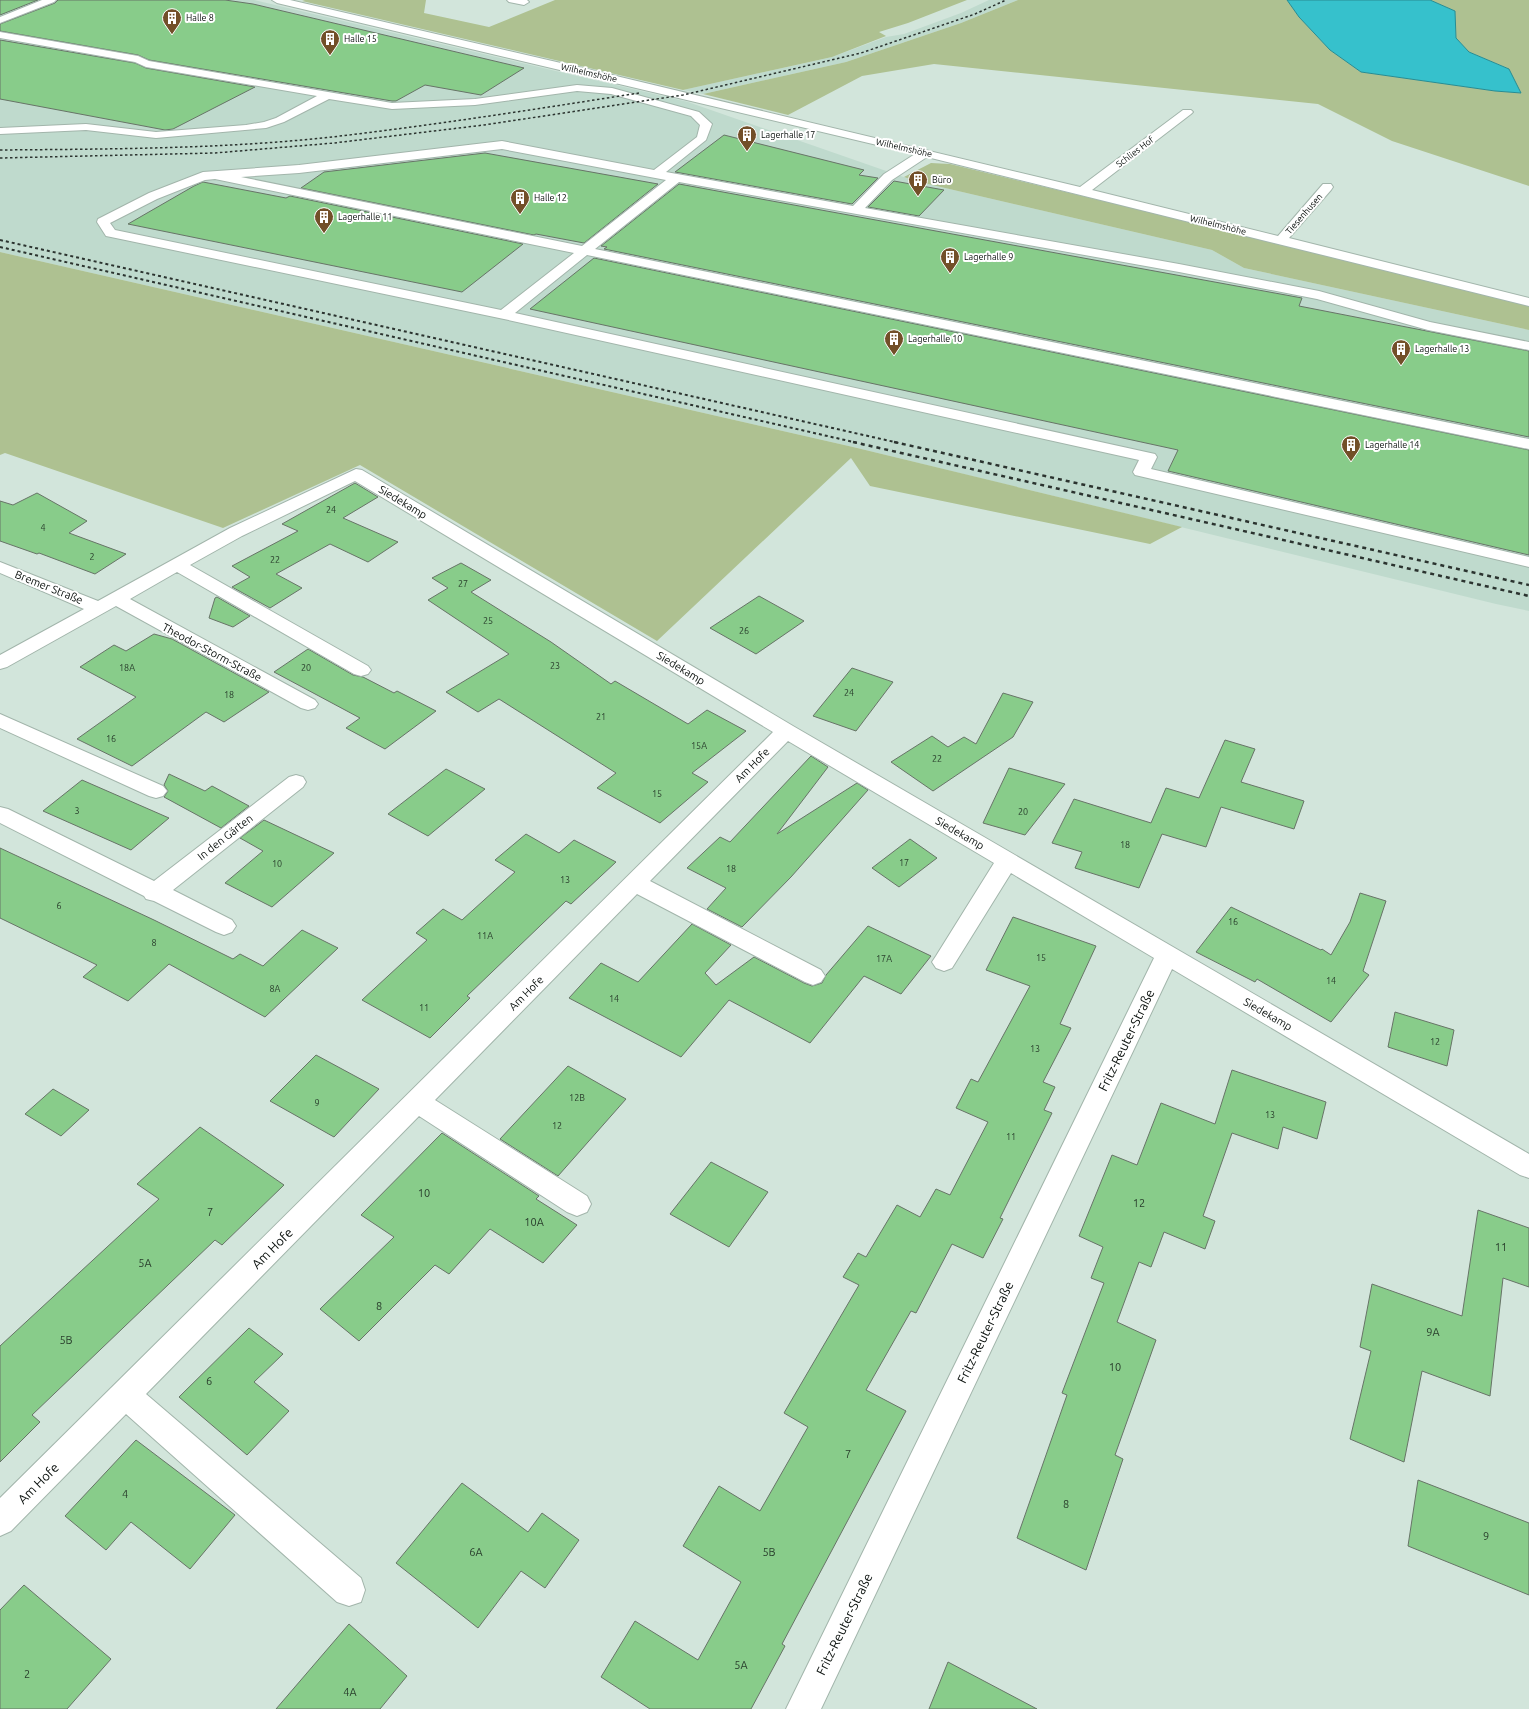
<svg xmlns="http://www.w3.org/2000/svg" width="1529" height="1709" viewBox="0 0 1529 1709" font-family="Ubuntu,sans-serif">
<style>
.built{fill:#bfdacd}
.green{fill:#aec191}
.water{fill:#36c1cc;stroke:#288c92}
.building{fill:#88cc8a;stroke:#677467}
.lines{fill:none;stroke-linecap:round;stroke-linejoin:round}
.minor-casing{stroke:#a2b5ab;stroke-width:2}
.minor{fill:#fff;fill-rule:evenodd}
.rail-far2{stroke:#2b332f;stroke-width:1.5;stroke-dasharray:2.5 2.5;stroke-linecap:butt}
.rail-far1{stroke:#2b332f;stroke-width:2;stroke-dasharray:3 3;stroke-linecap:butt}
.rail{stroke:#2b332f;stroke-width:2.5;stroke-dasharray:4 4;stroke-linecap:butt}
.labels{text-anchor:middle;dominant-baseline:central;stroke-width:4;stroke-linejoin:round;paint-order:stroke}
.far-poi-label{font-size:9px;fill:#090f0c;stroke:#fff;text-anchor:start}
.far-street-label{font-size:9px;fill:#090f0c;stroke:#fff}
.number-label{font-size:9px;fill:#293e2c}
.street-label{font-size:11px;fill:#090f0c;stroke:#fff}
.near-number-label{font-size:11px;fill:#293e2c}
.near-street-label{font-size:13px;fill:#090f0c;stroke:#fff}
</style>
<rect width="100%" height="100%" fill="#d2e5db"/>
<path class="built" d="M0,0H254L688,102L915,181L1212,250L1244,268L1529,330V611L1496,604L853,447L0,252Z
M989,0H1018L961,23L846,62L703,94L683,90L832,57L886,37L904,34L961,13Z"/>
<path class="green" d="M305,0H426L424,13L489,27L555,0H967L908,23L879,32L886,36L832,57L683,90L302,1Z
M1018,0H1287L1299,17L1330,50L1361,72L1495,91L1521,93L1507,68L1469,52L1456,38L1455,11L1430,0H1529V186L1392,141L1318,104L934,64L862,76L788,115L703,94L846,62L961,23Z
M931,163L950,164L1282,244L1529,306V330L1244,268L1212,250L915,181L904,177Z
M0,252L853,447L1182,527L1150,544L870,486L851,458L657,641L360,465L223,528L5,453L0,455Z"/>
<path class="water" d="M1287,0H1430L1455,11L1456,38L1469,52L1509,69L1521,93L1495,91L1361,72L1330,50L1299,17Z"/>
<path class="building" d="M0,0H38L0,15Z
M58,0H225L253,4L524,68L481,95L425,85L396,101H392L149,60L138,55L0,31V24L55,3Z
M0,40L135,63L146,68L255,87L173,129L165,130L0,99Z
M724,135L864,170L859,175L878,178L852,204L675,172Z
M485,153L658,184L584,243L536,234L534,235L301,188L324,172Z
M894,181L944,190L919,216L868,207Z
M203,182L286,198L290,196L523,244L462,292L128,224L194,186Z
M679,184L1302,298L1299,306L1529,351V437L604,249L607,247L601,246Z
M594,258L1529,450V555L1168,471L1178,450L530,309Z
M355,483L378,497L343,518L398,542L368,562L330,544L276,574L302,588L270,608L232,587L250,577L232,566L298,531L282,524Z
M37,493L87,521L69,533L126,554L95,574L39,553L37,554L0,541V501L13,505Z
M461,563L491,580L471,592L551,642L611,684L615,681L688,724L707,710L746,731L692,773L708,782L660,823L597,788L616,773L499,699L478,712L446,692L509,654L428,600L448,588L432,578Z
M759,596L804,621L756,654L710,628Z
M217,597L250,616L233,627L209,618L215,598Z
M154,634L172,639L269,692L224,722L206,712L132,766L77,739L136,697L80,667L114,645L126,651Z
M308,649L353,675L363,677L394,693L397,691L436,711L385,749L346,728L360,718L274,672Z
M852,668L893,682L856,731L813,716Z
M1003,693L1033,702L1013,737L933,791L891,762L932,736L948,747L964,737L976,744Z
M1225,740L1255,749L1241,782L1304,801L1294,829L1221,807L1206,847L1162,834L1139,888L1075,868L1082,852L1052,843L1074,799L1151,823L1166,788L1199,798Z
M811,756L828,767L777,834L857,783L868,790L791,877L742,927L707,909L726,888L687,868L720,837L730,842Z
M1009,768L1065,784L1025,835L983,823Z
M446,769L485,789L428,836L388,814Z
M169,774L205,791L212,786L249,806L221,828L164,797L168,791L164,785Z
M82,780L169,818L131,850L43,811Z
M264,820L334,853L272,907L225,883L263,851L240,838Z
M526,834L559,853L574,840L616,862L571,904L566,901L467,996L470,998L430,1038L362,1000L427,940L416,933L443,909L462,920L515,872L495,860Z
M910,839L937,858L899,887L872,868Z
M0,848L154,920L233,959L240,954L263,966L302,930L338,948L265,1017L169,964L128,1001L83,977L97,965L0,918Z
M1360,893L1386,901L1363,971L1369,975L1331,1022L1257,979L1255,982L1196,952L1231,907L1321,950L1322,949L1331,955L1350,922Z
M1013,917L1096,946L1060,1024L1071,1028L1043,1082L1055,1087L1044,1110L1052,1113L1000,1218L1003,1219L983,1258L952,1244L916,1313L911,1311L866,1390L906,1411L782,1644L785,1646L751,1709H650L601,1677L635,1621L698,1660L741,1582L683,1546L719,1486L760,1511L808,1427L784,1413L859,1285L843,1277L858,1253L866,1257L897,1205L920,1217L936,1189L950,1195L988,1122L956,1108L971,1079L978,1082L1030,986L986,970Z
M692,924L731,945L705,973L716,985L754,957L804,983L812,986L822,983L826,975L868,926L931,956L901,994L864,976L810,1043L729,1000L681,1057L569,998L601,963L638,982Z
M1395,1012L1454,1030L1447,1066L1388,1047Z
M316,1055L379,1089L334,1137L270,1101Z
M568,1066L626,1099L558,1176L500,1139Z
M1232,1070L1326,1102L1317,1139L1283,1127L1278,1149L1232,1133L1203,1216L1215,1221L1205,1249L1164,1232L1151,1267L1139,1262L1117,1322L1156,1340L1115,1455L1123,1459L1086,1570L1017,1538L1067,1395L1062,1393L1104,1283L1091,1278L1103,1247L1079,1236L1112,1155L1137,1165L1161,1103L1215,1124Z
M53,1089L89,1110L61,1136L25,1114Z
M200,1127L284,1185L222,1245L215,1240L32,1415L40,1422L0,1462V1346L159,1199L137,1184Z
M442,1133L539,1196L536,1199L577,1225L543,1263L490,1229L449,1274L435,1265L359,1341L320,1309L394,1237L361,1215Z
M711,1162L768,1192L729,1247L670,1214Z
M1478,1210L1529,1228V1287L1503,1278L1490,1396L1422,1371L1404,1462L1350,1439L1371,1351L1360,1347L1372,1284L1462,1316Z
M249,1328L283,1354L254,1382L289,1411L247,1455L179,1397Z
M136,1440L235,1515L190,1569L131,1522L106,1550L65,1516Z
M1418,1480L1529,1523V1595L1408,1546Z
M462,1483L528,1532L542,1513L579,1540L545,1588L521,1571L478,1628L396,1563Z
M24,1585L111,1659L67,1709H0V1610Z
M349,1624L407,1676L380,1709H276Z
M948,1662L1037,1709H929Z"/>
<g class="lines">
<defs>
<path id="minor" d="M42,0H56L54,2L0,23V17Z
M272,0H290L591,70L1080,187L1183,110H1191L1193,112L1191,114L1092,190L1278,236L1323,184H1331L1333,187L1331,190L1289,238L1529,298V306L927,157L892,180L865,208L1179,264L1319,291L1430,322L1529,342V350L1428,330L1317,299L1179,272L679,182L595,249L1529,439V449L587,255L515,313L1155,454L1157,457L1151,469L1529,557V567L1135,475L1133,472L1139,460L504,319L111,237L106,236L97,222L98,219L149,193L203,172L299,165L502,141L654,170L697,137L700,125L691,116L611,94L577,91L475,105L392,109L329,99L284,122L266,128L156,138L86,130L0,134V128L86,124L156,132L246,125L264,122L276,118L317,96L146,67L135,62L0,38V32L138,56L149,61L392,103L475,99L577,85L612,88L699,112L712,124L706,140L666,172L853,206L884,174L915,154L277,3ZM502,149L666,180L582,246L241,177L299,173ZM215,179L574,253L501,310L115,230L110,223L157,199L205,180Z
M507,0H527L529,2L524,5L509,2Z
M356,469L362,470L793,726L1529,1154V1178L1520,1175L1172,969L821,1709H786L1154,958L1011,873L952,968L944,971L936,968L932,962L936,956L994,863L788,741L650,881L821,970L825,976L821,982L813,985L805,982L637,894L435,1100L587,1196L591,1204L587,1212L577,1216L567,1212L419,1116L146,1394L361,1578L365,1590L361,1602L349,1606L337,1602L126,1414L11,1531L0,1536V1498L773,732L355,481L242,536L190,565L368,666L371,670L368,674L361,676L354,674L177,572L130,599L315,700L318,704L315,708L308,710L301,708L116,606L7,667L0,669V655L84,609L0,573V562L98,601L230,528Z
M0,714L163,786L167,791L163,796L156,798L149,796L0,728Z
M296,775L303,777L306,782L303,787L173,890L232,920L236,926L232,932L224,935L216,932L154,901L146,899L144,896L0,823V807L8,809L154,881L289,777Z"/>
</defs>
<use href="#minor" class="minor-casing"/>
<use href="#minor" class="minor"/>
<path class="rail-far2" d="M0,150C110,149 222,149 332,137C435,125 537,109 639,93
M0,158L215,153L334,143L484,125L683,95L861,53L975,14L1006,0"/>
<path class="rail-far1" d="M0,240L899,443
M0,247L858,443"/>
<path class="rail" d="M853,442L1529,596
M894,442L1529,585"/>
</g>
<defs>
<symbol id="building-pin" viewBox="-11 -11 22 30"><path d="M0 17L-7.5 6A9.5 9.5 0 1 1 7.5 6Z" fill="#724f28" stroke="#fff"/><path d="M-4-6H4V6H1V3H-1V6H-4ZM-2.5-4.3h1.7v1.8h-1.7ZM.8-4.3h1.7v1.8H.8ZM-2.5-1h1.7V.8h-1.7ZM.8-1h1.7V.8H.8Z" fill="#fff"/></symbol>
</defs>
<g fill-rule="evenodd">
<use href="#building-pin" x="161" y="7" width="22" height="30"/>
<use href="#building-pin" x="319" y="28" width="22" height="30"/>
<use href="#building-pin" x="736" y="124" width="22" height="30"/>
<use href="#building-pin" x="907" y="169" width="22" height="30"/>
<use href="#building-pin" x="509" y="187" width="22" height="30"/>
<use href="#building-pin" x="313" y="206" width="22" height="30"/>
<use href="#building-pin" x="939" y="246" width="22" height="30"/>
<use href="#building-pin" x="883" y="328" width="22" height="30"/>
<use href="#building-pin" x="1390" y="338" width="22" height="30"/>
<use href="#building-pin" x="1340" y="434" width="22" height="30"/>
</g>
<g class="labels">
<g class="far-poi-label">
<text x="186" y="18">Halle 8</text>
<text x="344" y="39">Halle 15</text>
<text x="761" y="135">Lagerhalle 17</text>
<text x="932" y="180">Büro</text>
<text x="534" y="198">Halle 12</text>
<text x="338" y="217">Lagerhalle 11</text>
<text x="964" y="257">Lagerhalle 9</text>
<text x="908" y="339">Lagerhalle 10</text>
<text x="1415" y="349">Lagerhalle 13</text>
<text x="1365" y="445">Lagerhalle 14</text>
</g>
<g class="far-street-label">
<text transform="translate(589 73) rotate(13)">Wilhelmshöhe</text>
<text transform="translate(904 148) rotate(13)">Wilhelmshöhe</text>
<text transform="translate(1135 152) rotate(-37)">Schlies Hof</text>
<text transform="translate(1304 214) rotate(-49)">Tiesenhusen</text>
<text transform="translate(1218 225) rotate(14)">Wilhelmshöhe</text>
</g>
<g class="number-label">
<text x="331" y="510">24</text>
<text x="43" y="528">4</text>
<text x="92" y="557">2</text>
<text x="275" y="560">22</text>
<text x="463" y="584">27</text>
<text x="488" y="621">25</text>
<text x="744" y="631">26</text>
<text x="555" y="666">23</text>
<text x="127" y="668">18A</text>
<text x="306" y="668">20</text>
<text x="849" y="693">24</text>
<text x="229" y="695">18</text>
<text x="601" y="717">21</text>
<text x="111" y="739">16</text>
<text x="699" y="746">15A</text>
<text x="937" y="759">22</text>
<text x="657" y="794">15</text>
<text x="77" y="811">3</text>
<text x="1023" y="812">20</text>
<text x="1125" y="845">18</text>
<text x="904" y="863">17</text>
<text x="277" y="864">10</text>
<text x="731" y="869">18</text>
<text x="565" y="880">13</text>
<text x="59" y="906">6</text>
<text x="1233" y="922">16</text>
<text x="485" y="936">11A</text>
<text x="154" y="943">8</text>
<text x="1041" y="958">15</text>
<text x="884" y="959">17A</text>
<text x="1331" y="981">14</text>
<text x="275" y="989">8A</text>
<text x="614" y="999">14</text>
<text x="424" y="1008">11</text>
<text x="1435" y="1042">12</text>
<text x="1035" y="1049">13</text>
<text x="577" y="1098">12B</text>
<text x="317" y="1103">9</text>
<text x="1270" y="1115">13</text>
<text x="557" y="1126">12</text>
<text x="1011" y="1137">11</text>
</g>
<g class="street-label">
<text transform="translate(403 502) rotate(31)">Siedekamp</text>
<text transform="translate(49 587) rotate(22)">Bremer Straße</text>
<text transform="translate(212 652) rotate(28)">Theodor-Storm-Straße</text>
<text transform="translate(681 668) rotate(31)">Siedekamp</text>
<text transform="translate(752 765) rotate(-45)">Am Hofe</text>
<text transform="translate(960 833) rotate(30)">Siedekamp</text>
<text transform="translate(225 837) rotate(-38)">In den Gärten</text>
<text transform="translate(526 993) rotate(-45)">Am Hofe</text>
<text transform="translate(1268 1014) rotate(30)">Siedekamp</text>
</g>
<g class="near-number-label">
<text x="424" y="1193">10</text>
<text x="1139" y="1203">12</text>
<text x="210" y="1212">7</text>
<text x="534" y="1222">10A</text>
<text x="1501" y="1247">11</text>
<text x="145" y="1263">5A</text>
<text x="379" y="1306">8</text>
<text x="1433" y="1332">9A</text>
<text x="66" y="1340">5B</text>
<text x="1115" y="1367">10</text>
<text x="209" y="1381">6</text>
<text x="848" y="1454">7</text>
<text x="125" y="1494">4</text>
<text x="1066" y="1504">8</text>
<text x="1486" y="1536">9</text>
<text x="476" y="1552">6A</text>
<text x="769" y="1552">5B</text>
<text x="741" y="1665">5A</text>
<text x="27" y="1674">2</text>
<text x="350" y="1692">4A</text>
</g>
<g class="near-street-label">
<text transform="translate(1126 1040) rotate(-64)">Fritz-Reuter-Straße</text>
<text transform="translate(272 1248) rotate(-45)">Am Hofe</text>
<text transform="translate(985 1332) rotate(-64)">Fritz-Reuter-Straße</text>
<text transform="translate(38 1483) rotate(-45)">Am Hofe</text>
<text transform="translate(844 1624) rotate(-64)">Fritz-Reuter-Straße</text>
</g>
</g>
</svg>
